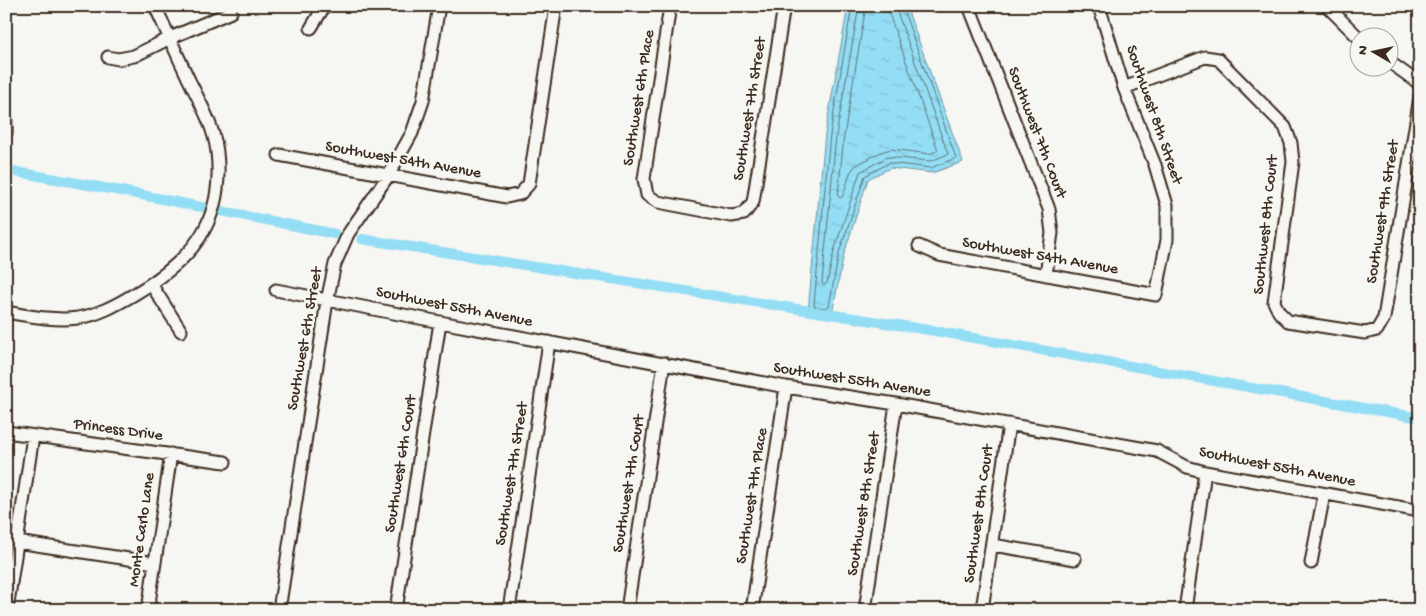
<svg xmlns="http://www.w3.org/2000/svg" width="1426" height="616" viewBox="0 0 1426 616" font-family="'Gochi Hand',sans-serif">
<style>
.water{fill:url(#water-ripples);stroke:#70959f}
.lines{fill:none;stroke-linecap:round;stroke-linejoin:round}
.shore{stroke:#5e7274;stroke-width:1}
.canal{stroke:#93ddf5;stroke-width:10}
.minor-casing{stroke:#3b2a1e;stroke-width:15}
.minor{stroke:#f6f6f2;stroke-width:11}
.labels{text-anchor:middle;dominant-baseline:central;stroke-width:5;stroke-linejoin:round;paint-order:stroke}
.street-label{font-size:16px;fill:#3b2a1e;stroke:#f6f6f2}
</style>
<defs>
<pattern id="water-ripples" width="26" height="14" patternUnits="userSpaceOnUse" patternTransform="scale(1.25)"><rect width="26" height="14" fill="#93ddf5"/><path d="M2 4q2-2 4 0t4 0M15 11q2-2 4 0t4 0" fill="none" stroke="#80bed2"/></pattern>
</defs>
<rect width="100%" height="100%" fill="#f6f6f2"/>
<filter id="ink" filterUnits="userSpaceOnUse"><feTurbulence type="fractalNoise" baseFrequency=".02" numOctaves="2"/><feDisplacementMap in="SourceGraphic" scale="10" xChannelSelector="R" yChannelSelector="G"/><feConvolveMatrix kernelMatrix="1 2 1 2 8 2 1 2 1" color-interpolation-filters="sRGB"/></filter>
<g filter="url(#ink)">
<path class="water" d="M848,6H906L963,162L932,173L890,168L868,179L844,254L832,314L808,311L825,134Z"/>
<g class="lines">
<path class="shore" d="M852,6L830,135L814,304L815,307L826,308L829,306L839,253L865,176L889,163L931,168L956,158L902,6
M859,6L836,136L822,283L824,285L827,283L834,251L860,172L887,157L931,161L948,154L895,6
M866,6L844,136L838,195L840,198L843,196L850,173L855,166L881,152L891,149L930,154L938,150L889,14L888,6"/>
<path class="canal" d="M6,170L132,193L335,234
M362,239L935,331L1420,418"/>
<defs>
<path id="minor" d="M670,6L644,179L647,195L658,202L731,216L744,214L753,202L784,6
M969,6L1049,209L1052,233L1046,275
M1327,6L1359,38
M311,28L322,10V6
M108,57L118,59L134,56L170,38L231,12
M1388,61L1420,84
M1124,88L1205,57L1218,59L1285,127L1291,143L1293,162L1274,302L1279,312L1288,321L1365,333L1377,330L1384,318L1420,97
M6,116V133
M279,155L507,197L520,194L529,184L556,6
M919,246L939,255L1156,295L1167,240V205L1155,165L1124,88L1099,6
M151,284L181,331
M276,290L440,322L786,387L896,404L1157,451L1187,467L1205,472L1420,511
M6,312C30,316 54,321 78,318C98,315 116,305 133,295C191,261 225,223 217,152C214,127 201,104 190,82C178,57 167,32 155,6
M6,432L225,462
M17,542L155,563
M993,545L1075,559
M1311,563L1324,494
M7,610L33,436
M148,610L171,454
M279,610L327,301L335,264L348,234L388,176L412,133L423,101L439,6
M396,610L440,322
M509,610L549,342
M627,610L664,363
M752,610L786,387
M865,610L896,404
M982,610L1009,424
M1185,610L1205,472"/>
</defs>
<use href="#minor" class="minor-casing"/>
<use href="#minor" class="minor"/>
</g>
</g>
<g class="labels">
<g class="street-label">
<text transform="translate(640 98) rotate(-81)">Southwest 6th Place</text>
<text transform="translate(751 109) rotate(-81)">Southwest 7th Street</text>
<text transform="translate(1153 115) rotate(71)">Southwest 8th Street</text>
<text transform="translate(1036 133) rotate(69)">Southwest 7th Court</text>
<text transform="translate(403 161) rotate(10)">Southwest 54th Avenue</text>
<text transform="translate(1384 212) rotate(-81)">Southwest 9th Street</text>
<text transform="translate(1267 225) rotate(-84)">Southwest 8th Court</text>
<text transform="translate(1040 257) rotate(10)">Southwest 54th Avenue</text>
<text transform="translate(454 308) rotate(11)">Southwest 55th Avenue</text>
<text transform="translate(306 339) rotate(-80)">Southwest 6th Street</text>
<text transform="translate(852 381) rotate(9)">Southwest 55th Avenue</text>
<text transform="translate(118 431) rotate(8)">Princess Drive</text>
<text transform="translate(402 464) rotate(-81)">Southwest 6th Court</text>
<text transform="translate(1277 468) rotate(11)">Southwest 55th Avenue</text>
<text transform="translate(513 474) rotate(-81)">Southwest 7th Street</text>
<text transform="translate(630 484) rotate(-81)">Southwest 7th Court</text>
<text transform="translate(753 496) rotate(-81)">Southwest 7th Place</text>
<text transform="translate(865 504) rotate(-81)">Southwest 8th Street</text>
<text transform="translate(980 514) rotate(-82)">Southwest 8th Court</text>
<text transform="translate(143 530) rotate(-82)">Monte Carlo Lane</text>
</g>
</g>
<rect width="1426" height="616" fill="none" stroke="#f6f6f2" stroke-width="25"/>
<rect x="12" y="12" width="1401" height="591" fill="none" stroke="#3b2a1e" stroke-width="2" filter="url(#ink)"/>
<g transform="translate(1374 52) rotate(279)"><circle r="24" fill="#f6f6f2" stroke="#aba49d"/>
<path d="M0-4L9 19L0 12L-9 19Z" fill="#3b2a1e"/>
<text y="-8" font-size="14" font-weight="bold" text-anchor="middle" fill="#3b2a1e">N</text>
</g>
</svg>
